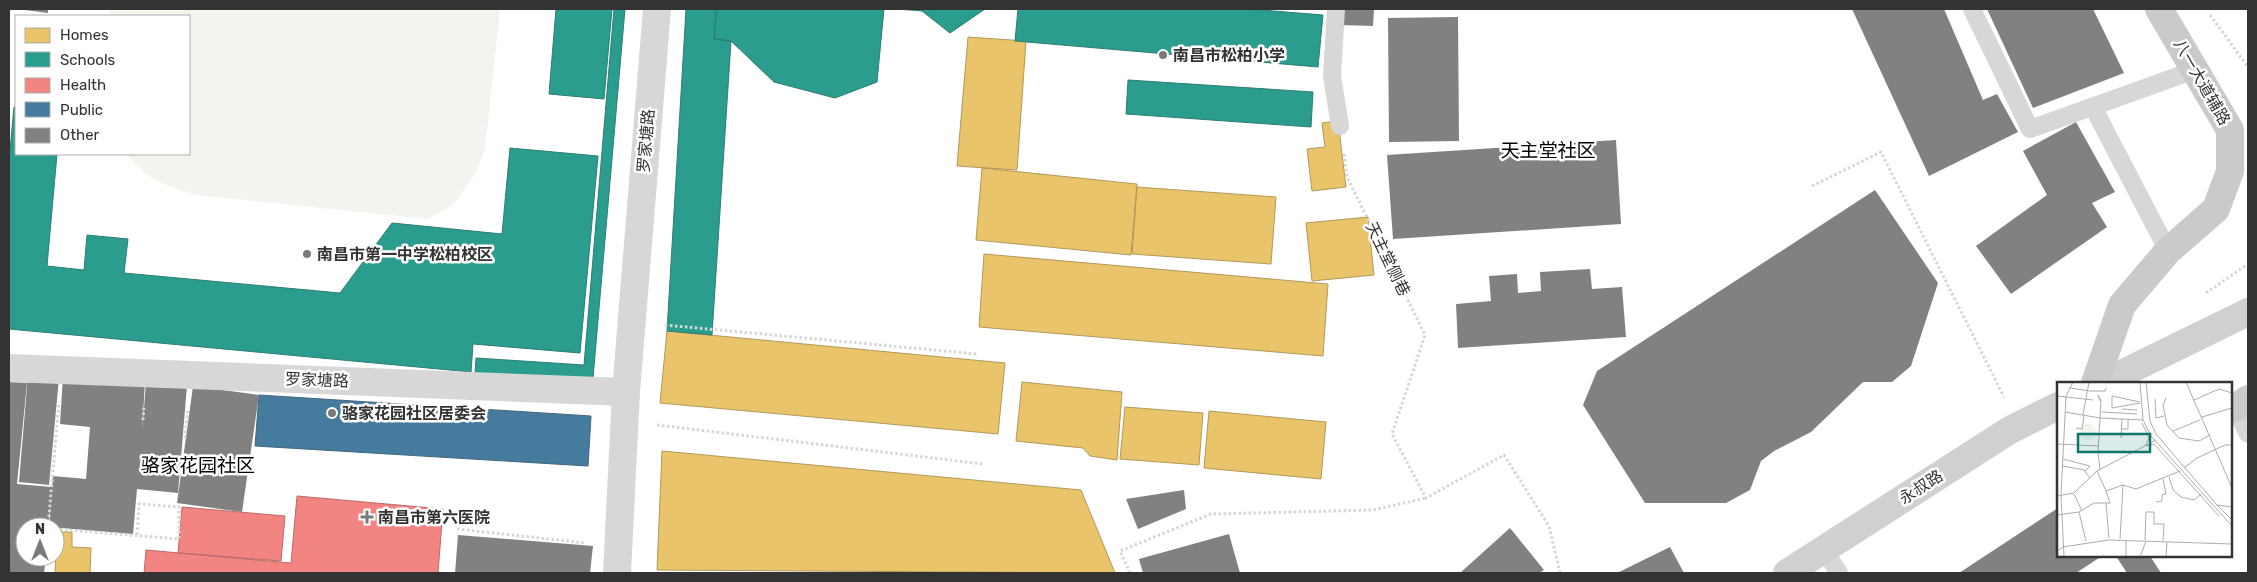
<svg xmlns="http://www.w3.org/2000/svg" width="2257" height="582" viewBox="0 0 2257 582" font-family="Rubik,'Noto Sans SC',sans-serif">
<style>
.green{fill:#f1f5ed}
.homes{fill:#e9c46a;stroke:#b2985a}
.schools{fill:#2a9d8f;stroke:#2d7d73}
.health{fill:#f28482;stroke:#b96c6a}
.public{fill:#457b9d;stroke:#40657d}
.building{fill:#818181}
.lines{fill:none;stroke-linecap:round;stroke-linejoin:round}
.path{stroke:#d6d6d6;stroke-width:3;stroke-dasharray:2.5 2.5;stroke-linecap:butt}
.lane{stroke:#d7d7d7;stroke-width:18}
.street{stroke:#d7d7d7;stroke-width:28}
.secondary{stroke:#d0d0d0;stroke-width:28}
.primary{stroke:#cacaca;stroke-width:28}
.poi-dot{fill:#7a7a7a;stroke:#fff;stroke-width:2}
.labels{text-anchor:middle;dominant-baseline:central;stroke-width:5;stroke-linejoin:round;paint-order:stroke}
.poi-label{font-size:16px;font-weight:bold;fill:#333;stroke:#fff;text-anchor:start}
.street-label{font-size:16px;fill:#333;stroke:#fff}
.quarter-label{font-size:19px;fill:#000;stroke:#fff}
.inset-road{fill:none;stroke:#adadad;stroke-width:1}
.view{fill:#0f766e;fill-opacity:0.15;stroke:#0f766e;stroke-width:2.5}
.inset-edge{fill:none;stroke:#333;stroke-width:2.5}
</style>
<rect width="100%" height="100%" fill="#fff"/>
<path class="green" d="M111,9H500L485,149L475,174L454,204L428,219L197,195C168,187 145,179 127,154H189V16H110Z"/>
<path class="homes" d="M968,37L1026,41L1017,170L957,166Z
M1338,121L1346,187L1312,191L1307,149L1325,147L1322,123Z
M982,168L1137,184L1131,255L976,240Z
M1137,187L1276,197L1271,264L1132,254Z
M1368,217L1374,275L1312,281L1306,223Z
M984,254L1328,284L1323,356L979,327Z
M667,331L1005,363L998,434L660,403Z
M1022,382L1122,392L1117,460L1090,456L1083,448L1016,441Z
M1125,407L1203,413L1199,465L1120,459Z
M1209,411L1326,422L1321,479L1204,468Z
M662,451L1081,490L1115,573L657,570Z
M57,532H72V547L91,548L90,573H55Z"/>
<path class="schools" d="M556,9H612L604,99L549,94Z
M614,9H625L593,378L475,374L476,358L584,365Z
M686,9H713L716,12L714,39L731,41L712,335L667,331Z
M713,9H884L877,82L835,98L774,82L731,41L714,39L716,12Z
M897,9H985L950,33L922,11Z
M1018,9H1249L1323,15L1318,67L1015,41Z
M1128,80L1313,92L1311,127L1126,114Z
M14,107H16V154H57L47,266L84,270L87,235L128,239L124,273L340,293L392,223L502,234L510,148L598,156L580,353L473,344L471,372L9,329V161Z"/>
<path class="health" d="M297,496L443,509L438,573H144L146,550L291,563Z
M182,507L285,516L281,561L178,553Z"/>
<path class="public" d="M259,395L591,416L588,466L255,446Z"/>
<path class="building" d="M17,9H48V13Z
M1341,9H1374L1373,26L1340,25Z
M1852,9H1944L1983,100L1997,94L2018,132L1929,176Z
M1987,9H2093L2124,73L2033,108Z
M1458,17L1459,141L1389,142L1388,18Z
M2076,122L2115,192L2092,203L2107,227L2011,294L1976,246L2047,195L2023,151Z
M1616,140L1621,224L1393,239L1387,155Z
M1875,190L1938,283L1911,366L1892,382H1863L1811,432L1774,451L1761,461L1750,490L1726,503H1645L1583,405L1597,371Z
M1590,269L1592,289L1622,287L1626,337L1458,348L1456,304L1491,301L1489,276L1517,274L1518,293L1541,291L1540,272Z
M28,375L59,378L49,485L19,482Z
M63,376L145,382L142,433L146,383L187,386L178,493L137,489L133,534L49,527L51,502L48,527H25V557H46L44,573H9V382L27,383L17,484L52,487L53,476L86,479L90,427L60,424Z
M193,386L259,395L242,512L177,503Z
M1184,490L1186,509L1138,529L1126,499Z
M2058,508V556H2102L2076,573H1959Z
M1510,528L1544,570L1539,573H1460Z
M1229,534L1240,573H1143L1139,559Z
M458,535L593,546L590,573H455Z
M1670,547L1684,573H1617Z
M2116,556H2150L2161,573H2127Z"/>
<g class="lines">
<path class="path" d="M2210,15L2248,67
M1344,154L1347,177L1425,335L1392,434L1426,498L1504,455L1549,526L1560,573
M1812,186L1881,152L2004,397
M2206,293L2248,264
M665,325L977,354
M143,420L144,406
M657,425L983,464
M185,438L188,408
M48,527L59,402
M55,529L179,539V507L139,504L137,536
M457,529L586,543
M1130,573L1120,551L1211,514L1373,510L1426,498"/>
<path class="lane" d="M1336,9L1332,76L1340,126
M1972,9L2030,129L2195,70
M2093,107L2168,251
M2235,408L2248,434
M1824,550L1839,573"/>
<path class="street" d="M9,368L626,392
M617,573L626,392L657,9"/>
<path class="secondary" d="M2103,383L2248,312
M1787,573L2010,430L2058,406"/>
<path class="primary" d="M2095,383L2122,305L2168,251L2216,209L2230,171V130L2159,9
M2231,408H2235L2248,399"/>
</g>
<g class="poi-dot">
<circle cx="1163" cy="55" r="5"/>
<circle cx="307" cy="254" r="5"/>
<circle cx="332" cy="413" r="5"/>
<path d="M364.5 509.5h5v5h5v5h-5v5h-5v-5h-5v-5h5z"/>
</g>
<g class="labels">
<g class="poi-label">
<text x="1173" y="55">南昌市松柏小学</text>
<text x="317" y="254">南昌市第一中学松柏校区</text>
<text x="342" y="413">骆家花园社区居委会</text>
<text x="378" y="517">南昌市第六医院</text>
</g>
<g class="street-label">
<text transform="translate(2202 82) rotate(60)">八一大道辅路</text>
<text transform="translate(646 141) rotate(-85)">罗家塘路</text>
<text transform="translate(1388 259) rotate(64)">天主堂侧巷</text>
<text transform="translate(317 380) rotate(2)">罗家塘路</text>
<text transform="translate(1921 487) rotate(-33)">永叔路</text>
</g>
<g class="quarter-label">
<text x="1548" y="150">天主堂社区</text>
<text x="198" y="465">骆家花园社区</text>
</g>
</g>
<g transform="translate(2057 382)">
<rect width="175" height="175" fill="#fff"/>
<path d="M23 50a8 8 0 1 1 16 0a8 8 0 1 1-16 0Z" fill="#f1f5ed"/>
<path class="inset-road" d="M83,0L86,38L94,54L175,144M89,0L93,39L99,52L160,123L175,125M129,0L175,106M13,6L33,9H48L49,6M0,14L36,18M109,16L106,23L110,43L122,56L142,59L153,53M98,17L99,36L107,34M137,18L162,7L175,11M43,19L41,13L44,19L41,70L43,87M83,20L55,14V26L83,21M65,27L80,28M8,30L43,36L86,38M45,30L80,32M26,33L32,0M145,35L175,26M85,41L92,56L88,64M19,46L25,47L27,33M64,47H71V37M116,49L143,38M64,56L65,37M0,62L41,64M88,64L97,62L162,134M6,77L33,84L28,89M6,84L27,88L33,96M127,86L140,76L168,63H175M40,89L49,109M112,95L116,108L124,115L137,118L144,112M66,103L79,107L123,89M17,112L25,129M4,113L7,175M4,113L9,14L16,0M0,114L17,111L40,89L99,58M99,120L105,119V113L109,112L106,97M49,121L52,156M160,123L175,138M22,130L29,159M0,133L22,130L37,121H53L49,109L66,103L63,157M88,158L89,130H97V142H107L106,159M0,169L6,165L51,158L175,162M69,175V159M83,175L89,159M109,175L110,160"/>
<path class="view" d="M21,52H93V70H21Z"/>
<rect width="175" height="175" class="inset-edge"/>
</g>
<rect width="2257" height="582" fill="none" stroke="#333333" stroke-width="20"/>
<rect x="15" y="15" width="175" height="140" fill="#ffffff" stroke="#adadad"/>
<rect x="25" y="28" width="25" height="15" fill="#e9c46a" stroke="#adadad"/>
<text x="60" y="40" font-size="15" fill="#333333">Homes</text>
<rect x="25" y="52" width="25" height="15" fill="#2a9d8f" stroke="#adadad"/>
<text x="60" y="65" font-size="15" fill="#333333">Schools</text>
<rect x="25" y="78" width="25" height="15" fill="#f28482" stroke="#adadad"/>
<text x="60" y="90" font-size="15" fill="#333333">Health</text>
<rect x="25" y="102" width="25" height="15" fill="#457b9d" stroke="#adadad"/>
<text x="60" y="115" font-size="15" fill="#333333">Public</text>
<rect x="25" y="128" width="25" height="15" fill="#818181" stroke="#adadad"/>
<text x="60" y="140" font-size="15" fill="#333333">Other</text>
<g transform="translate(40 542)"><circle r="24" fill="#ffffff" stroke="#adadad"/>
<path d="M0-4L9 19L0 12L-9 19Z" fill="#7a7a7a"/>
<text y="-8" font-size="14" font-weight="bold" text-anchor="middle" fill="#333333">N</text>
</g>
</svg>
